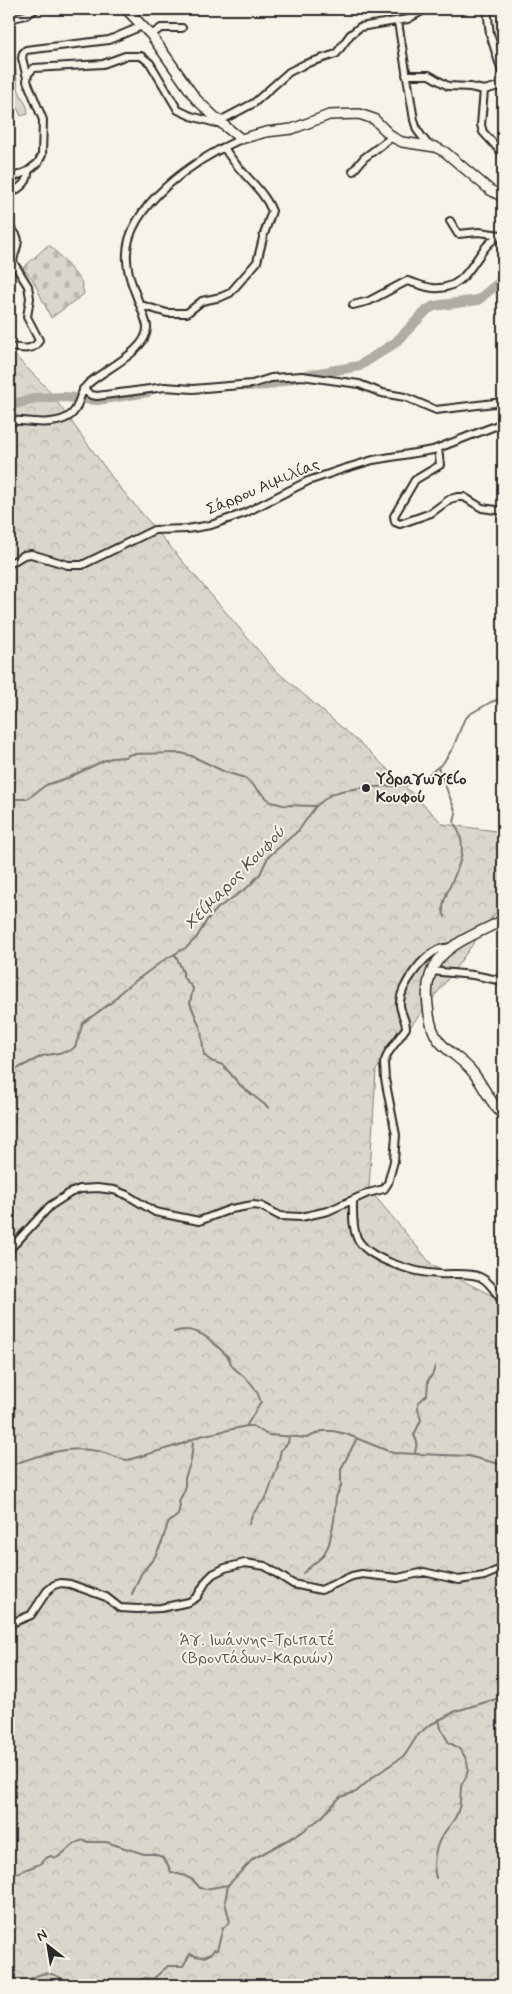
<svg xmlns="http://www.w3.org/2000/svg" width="512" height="1994" viewBox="0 0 512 1994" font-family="Mynerve,sans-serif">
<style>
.grass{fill:#dad6cc;stroke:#82807c}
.cemetery{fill:url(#cemetery-stones);stroke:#82807c}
.park{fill:url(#park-crowns);stroke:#82807c}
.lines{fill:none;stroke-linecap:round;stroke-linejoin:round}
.stream{stroke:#7a7874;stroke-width:2}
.river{stroke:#afaca4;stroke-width:10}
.minor-casing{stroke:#2b2b2b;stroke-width:10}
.major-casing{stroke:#2b2b2b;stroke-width:12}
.minor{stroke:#f7f3e8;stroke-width:6}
.major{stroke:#f7f3e8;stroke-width:9}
.poi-dot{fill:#2b2b2b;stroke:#f7f3e8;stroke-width:2}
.labels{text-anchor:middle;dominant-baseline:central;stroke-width:4;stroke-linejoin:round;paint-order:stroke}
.street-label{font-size:16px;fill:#2b2b2b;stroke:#f7f3e8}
.poi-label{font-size:16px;font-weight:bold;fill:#2b2b2b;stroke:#f7f3e8;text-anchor:start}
.park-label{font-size:16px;fill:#575653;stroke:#f7f3e8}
.water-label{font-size:18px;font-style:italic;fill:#53524f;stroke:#f7f3e8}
</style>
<defs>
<pattern id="cemetery-stones" width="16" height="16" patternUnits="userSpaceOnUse" patternTransform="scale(1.25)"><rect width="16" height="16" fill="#dad6cc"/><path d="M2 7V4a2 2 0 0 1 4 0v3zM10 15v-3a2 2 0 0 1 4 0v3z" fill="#bbb8af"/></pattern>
<pattern id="park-crowns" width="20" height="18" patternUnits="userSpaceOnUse" patternTransform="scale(1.25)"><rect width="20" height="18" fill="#dad6cc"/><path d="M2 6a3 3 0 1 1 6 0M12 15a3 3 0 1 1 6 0" fill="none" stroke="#bbb8af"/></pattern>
</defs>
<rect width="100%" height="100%" fill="#f7f3e8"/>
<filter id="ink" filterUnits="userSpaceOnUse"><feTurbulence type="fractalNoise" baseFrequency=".02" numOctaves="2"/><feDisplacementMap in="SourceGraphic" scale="10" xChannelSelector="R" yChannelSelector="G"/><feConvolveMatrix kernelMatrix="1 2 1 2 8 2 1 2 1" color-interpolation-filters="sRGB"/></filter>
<g filter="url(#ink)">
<path class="grass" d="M9,51C18,64 15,77 19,91C22,99 28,104 28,114L21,116L16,105L9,106Z"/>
<path class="cemetery" d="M48,245L53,248L81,281L84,294L51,318L33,280L23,268Z"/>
<path class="park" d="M9,350L46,387L117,484L274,669L369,751L443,824L503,832L502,904L444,984L376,1070L369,1189L433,1266L503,1301V1985H488L473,1980L428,1985H9Z"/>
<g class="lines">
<path class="stream" d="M438,767L456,813L454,823C480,860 433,895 445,917
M9,799H27L46,785L70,777L103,761L112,758L125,757L131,754L181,753L192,756L225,772L245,778L271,802L283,805L315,806
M175,954L183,972V977L193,988L190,1003L201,1030L204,1055L211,1061L223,1065L241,1086L269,1108
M9,1073L42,1056L69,1051L75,1047L83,1023L112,1002L123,990L164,960L187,947L197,937L207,920L218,908L248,887L260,874L268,857L299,830L316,806L330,795L341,791L360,788L407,785L416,782L428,775L443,763L453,748L464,720L470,714L491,702L503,698
M174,1332C196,1324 213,1341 227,1356C230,1359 230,1363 232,1366C246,1380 254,1381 261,1402L247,1425
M415,1453L417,1442L414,1435L421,1420L418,1409V1403L427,1395L428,1381L433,1373L435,1366
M9,1466C37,1456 67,1445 97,1451C108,1453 117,1459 128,1460L182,1444L200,1436L247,1426H252L268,1435L296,1437L307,1438L322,1431H333L346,1434L393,1453L468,1456L503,1465
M249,1524L252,1515L267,1496L277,1468L281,1450L288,1443L289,1436
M303,1573L323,1556L329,1544L334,1521L336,1497L341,1486V1469L356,1440
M132,1594L141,1574L154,1558L162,1542L168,1523L178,1515L180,1505L179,1501L185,1490V1478L191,1461L193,1442
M9,1876L40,1864L46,1858L51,1856L56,1858C68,1852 69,1843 84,1840L88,1842H106L144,1854H154L162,1857L167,1863L171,1872L185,1876L193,1880L200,1888L205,1889L228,1885
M436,1878C433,1867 434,1855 438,1844C441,1834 450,1827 455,1818C461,1808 460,1798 461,1787C462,1783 464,1781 466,1777C472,1763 462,1747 449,1743L441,1729L439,1719
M22,1985C44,1968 50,1971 73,1985
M132,1985L145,1978L153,1979L168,1966H183L190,1954C199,1958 208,1959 214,1950H217L223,1928L230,1922L225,1902L228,1885L253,1859L302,1832L322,1817L340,1797L356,1792L373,1777L405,1755L417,1736L428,1726L456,1711L503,1697"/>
<path class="river" d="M245,386L268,385L302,376L359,366L395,343L427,310L434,306L478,300L503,279
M9,406L36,398L65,397L97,400L148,392"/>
<defs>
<path id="minor" d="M487,9L490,34L502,72L499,86
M9,19L26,15L36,9
M398,22L414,120L417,130L429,146
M151,35L161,28H182
M406,75H429L448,86L470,87L484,90
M27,78L22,58L23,53L26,50L109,40L142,26
M503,85L484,90L481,125L483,132L503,154
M353,171L364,158L392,137
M9,179L28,171L38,163L42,155L43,120L27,81L28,74L34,68L103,64L125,56H141L150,63L178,110L191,116L216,123L254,103L289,72L305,64L336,54L350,35L360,27L408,19L426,9
M9,195C18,188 29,184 28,171
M450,221L458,234L479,232L501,235
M9,227C25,241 15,245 13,262L28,286L30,298L27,317L39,340C34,352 20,348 9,347
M141,305L167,313H187L202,301L221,297L230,293L257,262L264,234L272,211C262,186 237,172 224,147
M353,305L369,301L407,281C416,283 424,287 433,288C473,291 472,247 503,234
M83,389L91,395L97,396L165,387L193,389L252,384L271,378L302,376L359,384L382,393L405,397L436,410L503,402
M9,420C27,421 49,426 66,418C81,411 77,394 88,384C104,369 149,351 147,326C142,305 128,283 127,260C123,206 198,158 241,139
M438,448L440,465L415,480L394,516L395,522L400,524L431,513L450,499L458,497H464L482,508L503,511
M9,564L24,555L31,554L68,565H82L154,530L187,529L211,525L245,513L308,481L343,469L373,460L433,450L503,423
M431,971L473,975L503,981
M353,1200C353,1212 352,1226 357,1238C368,1260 416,1273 439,1274C452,1275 468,1272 480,1277C491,1282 496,1294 503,1302
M9,1250L50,1206L70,1193L80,1189L97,1188L114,1190L127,1195L155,1212L199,1221L231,1209L253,1205L261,1206L280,1216L301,1217L328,1211L368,1193L384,1189L388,1183L394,1161L396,1135L385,1079L384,1063L388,1053L406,1028C406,1019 399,1011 400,1002C401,985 423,956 439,949C442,948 447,948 451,947
M9,1624L31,1615L47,1591L54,1585L61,1583L70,1584L106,1597L120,1608L137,1609L161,1608L189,1602L197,1597L207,1580L213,1574L225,1568L245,1563L265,1566L293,1584L321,1590L352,1576L362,1574L398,1578L424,1572L459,1580L484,1576L503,1568"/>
<path id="major" d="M126,9L151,35L196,99L220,122L241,139L266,132L292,129L329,115L359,114L374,119L392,137L402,142L435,147L445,152L490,190L503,197
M503,920C464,941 421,950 428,1006C429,1018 431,1031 439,1041C448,1052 461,1059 470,1069C483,1083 489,1102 503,1115"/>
</defs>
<use href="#minor" class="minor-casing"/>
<use href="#major" class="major-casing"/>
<use href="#minor" class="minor"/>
<use href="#major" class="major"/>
</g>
</g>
<circle class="poi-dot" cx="366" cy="788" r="5"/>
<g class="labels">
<g class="street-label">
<text transform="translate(263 487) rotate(-23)">Σάρρου Αιμιλίας</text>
</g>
<g class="poi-label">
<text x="376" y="779">Υδραγωγείο<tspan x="376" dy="18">Κουφού</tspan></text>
</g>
<g class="park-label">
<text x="257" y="1640">Άγ. Ιωάννης-Τριπατέ<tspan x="257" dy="18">(Βροντάδων-Καρυών)</tspan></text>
</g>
<g class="water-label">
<text transform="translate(235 878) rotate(-46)">Χείμαρος Κουφού</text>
</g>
</g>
<rect width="512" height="1994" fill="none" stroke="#f7f3e8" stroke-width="30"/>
<rect x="15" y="15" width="482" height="1964" fill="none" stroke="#2b2b2b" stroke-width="2" filter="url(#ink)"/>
<g transform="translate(48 1946) rotate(329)" stroke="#f7f3e8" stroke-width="4" paint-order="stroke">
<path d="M0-4L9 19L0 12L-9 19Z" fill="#2b2b2b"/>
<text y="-8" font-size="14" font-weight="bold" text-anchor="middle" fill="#2b2b2b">N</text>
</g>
</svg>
